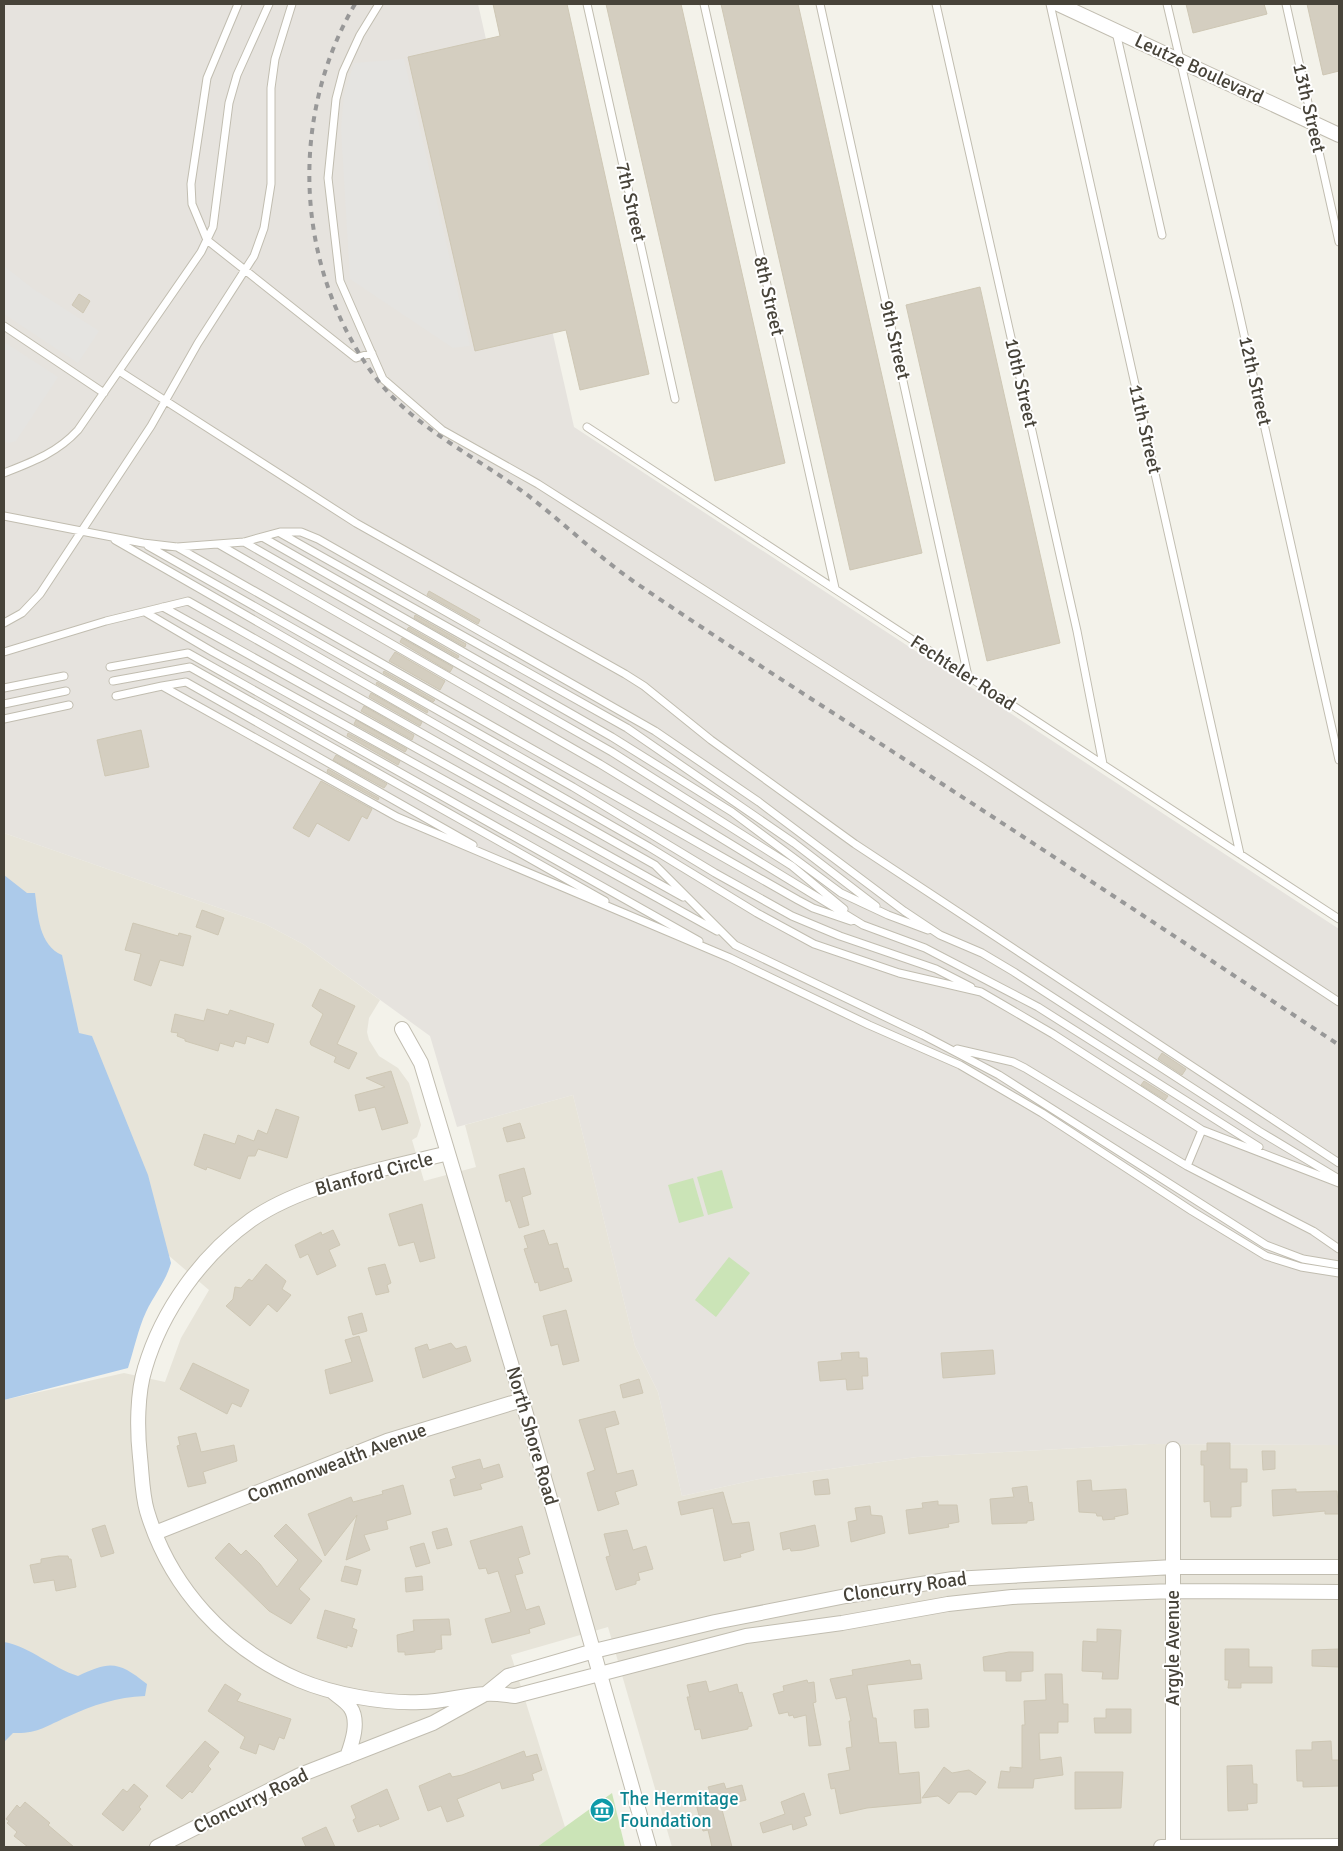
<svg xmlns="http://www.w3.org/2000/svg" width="1343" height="1851" viewBox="0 0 1343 1851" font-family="Signika,sans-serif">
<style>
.residential{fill:#e7e4d9}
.industrial{fill:#e6e3de}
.green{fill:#cbe4b7}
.parking{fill:#e5e4e1}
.water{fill:#accaea}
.building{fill:#d4cec0;stroke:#cec7b4}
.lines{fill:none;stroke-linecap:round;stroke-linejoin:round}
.service-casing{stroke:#c1bdb0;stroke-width:9}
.minor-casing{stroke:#c1bdb0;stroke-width:16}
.service{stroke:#fff;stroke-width:7}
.minor{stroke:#fff;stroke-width:14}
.rail{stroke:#989898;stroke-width:4;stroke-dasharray:6 6;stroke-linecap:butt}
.labels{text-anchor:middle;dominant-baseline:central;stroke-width:4;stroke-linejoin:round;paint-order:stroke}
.street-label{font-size:19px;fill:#474339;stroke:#fff}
.culture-label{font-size:19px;fill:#0d838f;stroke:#fff;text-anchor:start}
</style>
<rect width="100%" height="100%" fill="#f3f2ea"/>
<path class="residential" d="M4,833L265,924L303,944L380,1000L369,1018L367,1032L369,1040L379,1056L398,1068L409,1083L421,1125L417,1137L412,1140L424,1181L476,1167L465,1125L573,1095L635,1346L658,1392L682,1496L759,1479L917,1457L1149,1444L1339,1445V1847H672L608,1627L511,1655L565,1827L537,1847H4V1400L124,1373L165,1382L181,1338L209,1290L57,1160L4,964Z"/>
<path class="industrial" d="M4,4H478L574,427L1339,929V1445L1149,1444L917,1457L759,1479L682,1496L658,1392L635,1346L573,1095L457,1127L430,1036L303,944L265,924L4,833Z"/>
<path class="green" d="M722,1170L733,1208L708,1215L697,1177Z
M693,1178L704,1216L679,1223L668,1185Z
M729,1257L750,1273L716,1317L695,1300Z
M612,1793L625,1847H537Z"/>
<path class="parking" d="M404,59L470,346L453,348L350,279L341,129L344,95L354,63Z
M4,266L32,288L99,331L78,363L4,314Z
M4,342L58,377L16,441L8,443L4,441Z"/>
<path class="water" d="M4,875L27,893H35C38,916 39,945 62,955L79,1033L92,1036L148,1175L171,1263C166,1281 154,1295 146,1312C138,1329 134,1350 128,1368L4,1400Z
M4,1642C31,1647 52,1668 78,1676C111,1660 119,1662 147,1684L145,1696C117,1697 93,1705 67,1717C46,1726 38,1734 13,1733L4,1742Z"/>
<path class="building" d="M493,4H567L649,374L580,390L566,330L475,351L408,57L500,36Z
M606,4H681L785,463L715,481Z
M721,4H798L922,553L850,570Z
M1186,4H1264L1267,14L1193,33Z
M1307,4H1339V71L1323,75Z
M980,287L1060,643L987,661L906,305Z
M79,294L90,301L83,313L72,305Z
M429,591L480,620L478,624L427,595Z
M415,615L466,644L465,647L414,618Z
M409,627L459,656L458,658L407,629Z
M402,638L453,667L450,672L400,642Z
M395,652L445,681L440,690L389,661Z
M384,671L435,700L433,702L383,673Z
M377,682L428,711L427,713L376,684Z
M371,693L422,722L420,726L369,697Z
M364,706L414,735L412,740L361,711Z
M356,720L407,749L405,752L354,724Z
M141,730L149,767L105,776L97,740Z
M348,733L400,761L398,765L347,736Z
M336,755L387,784L384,788L333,760Z
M328,769L379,798L378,800L327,772Z
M321,781L372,809L367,819L362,816L349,841L317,823L309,837L293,828Z
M202,910L224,918L218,935L196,927Z
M133,923L178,936L179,933L191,936L183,966L160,960L151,986L134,980L141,954L125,950Z
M320,989L355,1006L337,1044L357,1053L349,1069L334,1062L336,1057L311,1045L310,1042L323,1014L312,1006Z
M207,1009L228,1015L230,1010L274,1024L268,1043L247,1036L245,1044L235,1041L233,1047L220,1043L218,1051L185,1041V1039L177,1036L178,1033L171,1032L175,1014L204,1021Z
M1162,1053L1186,1069L1182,1075L1158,1059Z
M391,1071L408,1123L382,1130L375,1107L359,1111L355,1095L385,1087L366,1078Z
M1144,1081L1168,1096L1165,1100L1141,1085Z
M276,1109L299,1117L287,1158L258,1149L255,1156H248L240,1179L207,1167L206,1170L194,1165L204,1134L235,1144L238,1135L254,1141L258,1130L267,1134Z
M520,1123L525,1138L507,1142L503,1128Z
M524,1168L531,1194L522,1197L529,1225L519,1228L510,1200L506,1202L499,1175Z
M422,1204L435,1258L420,1262L414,1242L399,1246L389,1214Z
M333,1230L340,1245L329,1250L336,1266L317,1275L308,1254L300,1258L295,1245L321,1232L322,1235Z
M544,1230L549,1245L557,1243L564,1269L568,1268L572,1281L540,1291L538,1282L535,1283L524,1249L528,1248L524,1236Z
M266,1264L286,1281L282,1289L291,1295L277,1312L268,1304L250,1326L226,1306L233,1299L235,1287L241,1288L249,1279L252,1281Z
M385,1264L391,1283L387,1285L389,1292L376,1295L368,1268Z
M566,1310L579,1361L563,1365L558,1344L551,1346L543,1316Z
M362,1313L367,1331L353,1335L348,1317Z
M359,1336L373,1381L330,1394L325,1370L352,1362L345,1340Z
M451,1343L456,1349L466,1346L471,1361L423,1378L415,1348L427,1344L429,1350Z
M993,1350L995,1374L943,1378L941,1353Z
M859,1352V1358H867L868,1376H862L863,1389L847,1390L846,1379L820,1381L818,1362L842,1360L841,1353Z
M193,1363L249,1390L241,1407L232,1403L227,1414L180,1389Z
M639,1379L643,1393L623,1398L620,1385Z
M615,1411L619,1424L605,1428L617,1474L633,1470L637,1485L615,1492L619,1504L598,1511L587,1473L595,1470L579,1420Z
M196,1433L201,1452L234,1445L237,1461L203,1472L206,1483L188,1487L177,1446L180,1445L178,1437Z
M1207,1443H1230V1469H1247V1482H1241V1506L1231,1507V1517H1211L1210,1501L1204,1502V1465H1201V1451H1207Z
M1262,1451H1275V1469L1263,1470Z
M480,1459L483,1469L499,1464L503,1477L480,1484L482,1489L454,1496L450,1480L456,1478L452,1467Z
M828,1479L830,1494L815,1495L813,1481Z
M1091,1480L1092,1491L1126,1489L1128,1514L1114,1517L1115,1519L1103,1520L1102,1516H1097L1096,1513L1079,1512L1077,1481Z
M403,1485L411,1514L386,1521L388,1529L364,1535L370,1550L346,1560L357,1515L325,1556L308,1514L351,1497L353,1502L383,1494L382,1491Z
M1027,1486L1029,1503L1032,1502L1034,1520L1027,1521V1523L992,1524L990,1499L1014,1497L1012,1488Z
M1296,1489V1492L1337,1491L1339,1514H1325V1511L1273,1516L1272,1490Z
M723,1492L732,1524L749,1522L754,1550L740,1554L741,1557L724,1561L713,1508L681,1515L678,1502Z
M938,1501V1505H957L959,1522L948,1524L949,1527L909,1534L906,1510L923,1508L922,1503Z
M870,1506L871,1515L882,1516L885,1533L851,1542L848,1522L857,1520L855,1508Z
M286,1524L322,1561L299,1589L310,1599L291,1624L269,1611L215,1558L229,1543L241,1555L246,1550L260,1564L277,1587L298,1560L274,1536Z
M105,1525L114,1553L101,1557L92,1529Z
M815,1525L819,1546L802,1550L791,1551L790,1548L783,1550L780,1533Z
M522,1526L530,1554L518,1558L523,1573L515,1575L526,1610L539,1606L545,1624L529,1629L530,1633L492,1643L485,1619L511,1612L498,1571L488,1574L486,1568L479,1569L470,1541Z
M447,1528L452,1545L437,1549L432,1532Z
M627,1530L633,1550L646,1546L653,1569L638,1573L640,1580L636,1581V1584L616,1590L606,1557L610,1556L604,1534Z
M424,1543L430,1563L416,1567L410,1547Z
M59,1556H68L69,1559H71L76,1587L56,1591L54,1580L34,1583L30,1565L41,1563V1559Z
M345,1566L361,1570L357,1585L341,1581Z
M422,1576L423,1590L406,1592L405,1578Z
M325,1610L355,1619L352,1628L357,1630L352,1647L347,1645V1648L317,1638Z
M449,1619L451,1635H441L442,1649L435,1650V1652L405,1655V1652H398L397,1635L414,1631L413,1620Z
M1097,1629L1121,1630L1118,1679H1102L1103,1672L1082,1671L1083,1641L1097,1642Z
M1225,1649H1249V1667H1272V1683H1241V1688H1228L1229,1680H1225Z
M1339,1649V1667L1312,1666V1650Z
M1009,1652H1033V1671L1021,1672V1681H1006V1671H984L983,1657Z
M910,1660L911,1665L920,1664L922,1679L867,1685L873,1718H876L879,1743L896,1742L899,1774L919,1772L921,1803L867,1808L840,1814L835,1788L831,1789L828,1774L850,1770L846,1748L852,1747L849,1721H851L846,1697L836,1699L830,1679L853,1675L852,1670Z
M1045,1674H1062L1063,1704H1068V1722H1058V1733H1039L1040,1760L1061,1757L1063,1775L1034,1779L1033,1788H998L1001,1771L1010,1772V1767L1022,1768V1725H1025L1024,1701L1046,1700Z
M807,1680L808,1683L814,1682L816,1702L813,1703L821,1745L809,1746L806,1715L794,1718L793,1715L789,1716L788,1712L779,1714L773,1694L784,1691L783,1686Z
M706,1681L709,1692L737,1684L739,1693L742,1692L752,1726L748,1727V1729L702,1739L700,1729L695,1730L687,1697H690L687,1685Z
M225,1684L241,1694L237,1701L291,1719L284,1739L279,1737L274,1750L259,1744L256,1754L240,1748L245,1737L208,1711Z
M928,1709L929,1727L915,1728L914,1710Z
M1106,1709H1131V1733H1095L1094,1718H1106Z
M205,1741L219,1752L208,1766L211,1769L192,1793L190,1791L182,1799L166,1786Z
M1331,1741L1332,1760H1339V1786L1303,1787V1781H1297L1296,1750H1312V1742Z
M524,1751L526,1757L537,1754L542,1770L532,1774L534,1780L502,1789L500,1782L457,1799L464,1816L447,1822L441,1806L428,1811L419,1786L450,1773L452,1777L462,1775Z
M1252,1765L1253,1784H1257V1803L1247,1804L1248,1810L1228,1811L1227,1766Z
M944,1767L952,1773L969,1770L986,1782L976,1795L971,1792H958L949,1804L938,1796L922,1798Z
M1075,1772H1123L1121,1808L1075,1809Z
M724,1783L726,1789L742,1785L746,1800L721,1806L732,1847H712L708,1830L703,1831L694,1796L710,1792L708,1787Z
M134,1784L148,1796L139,1807L141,1809L123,1831L102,1814L123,1789L127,1792Z
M387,1789L399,1819L380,1827L379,1824L358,1832L353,1820L356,1818L351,1806Z
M804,1793L811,1815L804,1817L807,1825L793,1830L792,1824L763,1833L760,1823L785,1814L781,1802Z
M25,1802L50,1823L48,1825L74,1847H28L14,1836L17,1832L7,1823L9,1821L6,1819L17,1805L20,1808Z
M326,1827L335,1847H306L302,1838Z"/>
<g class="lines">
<defs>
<path id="service" d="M238,4L207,78L191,184L192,204L207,240L356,358L372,353
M379,4L360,35L343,72L336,99L328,178L340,281L383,379L442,430L538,484L979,765L1339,1002
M587,4L675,399
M704,4L835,588
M820,4L968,676
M936,4L1077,631L1103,764
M1050,4L1240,854
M1167,4L1237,303L1339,760
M1286,4L1339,242
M1116,32L1162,235
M4,326L104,393
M119,371L356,523L625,674L644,686L711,740L855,844L1339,1163
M587,427L1339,919
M4,473C32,462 57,453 78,430L201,252L213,227L229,103L237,75L269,4
M4,516L143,543L177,547L244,542L280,532H301L318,539L655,731L759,802L904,911L940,935L982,953L1014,972L1259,1131L1339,1179
M280,533L627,728L794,843L876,906
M264,538L612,737L732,812L841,893L888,915L928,930
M115,540L649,847L757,913L814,944L899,973L981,992L1053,1034L1202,1130L1339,1183
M244,542L612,752L792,866L844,909
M220,545L600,764L863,925L925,948L1038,1007L1259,1147
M148,546L573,787L715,873L792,916L840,936L936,969L971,987
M177,547L798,900L813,908L851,921
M163,607L683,897
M145,612L213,652L717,931
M4,623L22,613L40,594L151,426L198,343L254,256L264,228L271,184V88L275,59L292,4
M4,652L106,621L188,601L655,865L735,945L923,1035L999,1075L1266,1245L1303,1259L1339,1265
M110,667L188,653L699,941
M113,681L190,667L605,901
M162,686L186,682L473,845
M4,688L64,676
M116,696L162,686L397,817L730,958L869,1025L960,1065L1042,1113L1192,1211L1266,1256L1301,1267L1339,1273
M4,704L66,691
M4,719L69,705
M957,1049L1013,1062L1025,1068L1187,1166L1313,1231L1339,1249
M1187,1166L1202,1130"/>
<path id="minor" d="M1058,4L1339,135
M402,1029L421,1063L522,1400L649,1847
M448,1153C386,1169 304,1183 251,1220C202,1255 162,1310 145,1368C137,1393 137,1430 140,1457C142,1475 142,1494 147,1511C170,1588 226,1648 299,1680C332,1694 384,1704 421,1702C442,1702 464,1695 485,1694C495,1693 505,1695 515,1696L746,1636L842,1623L948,1604L1012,1597L1174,1591L1339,1592
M155,1533L387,1441L522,1400
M332,1691C337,1696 346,1701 350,1707C360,1721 352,1743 347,1757
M157,1847L300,1775L433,1723L487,1693L508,1676L594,1651L715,1622L846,1596L953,1579L1174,1567H1339
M1161,1847L1339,1846
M1173,1847V1449"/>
</defs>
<use href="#service" class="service-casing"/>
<use href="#minor" class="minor-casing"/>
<use href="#service" class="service"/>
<use href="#minor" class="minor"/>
<path class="rail" d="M355,4C289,117 295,263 370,370C411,429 480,457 535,501C568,527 599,557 633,581C731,648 831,711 930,776C1067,865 1203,955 1339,1045"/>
</g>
<defs>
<symbol id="museum-disc" viewBox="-11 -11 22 22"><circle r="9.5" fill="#0f9aa8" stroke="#fff"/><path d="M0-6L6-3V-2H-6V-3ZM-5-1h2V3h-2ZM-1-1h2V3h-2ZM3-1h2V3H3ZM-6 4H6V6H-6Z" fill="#fff"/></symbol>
</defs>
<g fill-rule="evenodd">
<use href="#museum-disc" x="588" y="1796" width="28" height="28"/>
</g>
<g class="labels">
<g class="street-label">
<text transform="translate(1199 69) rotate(25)">Leutze Boulevard</text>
<text transform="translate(1309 108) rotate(77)">13th Street</text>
<text transform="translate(631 202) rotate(77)">7th Street</text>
<text transform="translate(769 296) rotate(77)">8th Street</text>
<text transform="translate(895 340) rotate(77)">9th Street</text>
<text transform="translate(1255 381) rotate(77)">12th Street</text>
<text transform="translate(1021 383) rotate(77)">10th Street</text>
<text transform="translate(1145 429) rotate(77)">11th Street</text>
<text transform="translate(963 673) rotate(33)">Fechteler Road</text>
<text transform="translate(374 1174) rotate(-15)">Blanford Circle</text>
<text transform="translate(532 1436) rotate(74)">North Shore Road</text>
<text transform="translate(337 1463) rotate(-21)">Commonwealth Avenue</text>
<text transform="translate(905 1587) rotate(-8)">Cloncurry Road</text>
<text transform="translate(1173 1648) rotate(-90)">Argyle Avenue</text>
<text transform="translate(251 1801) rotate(-26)">Cloncurry Road</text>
</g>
<g class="culture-label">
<text x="620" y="1799">The Hermitage<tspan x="620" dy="22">Foundation</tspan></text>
</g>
</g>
<rect width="1343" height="1851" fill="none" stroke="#474339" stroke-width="10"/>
</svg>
